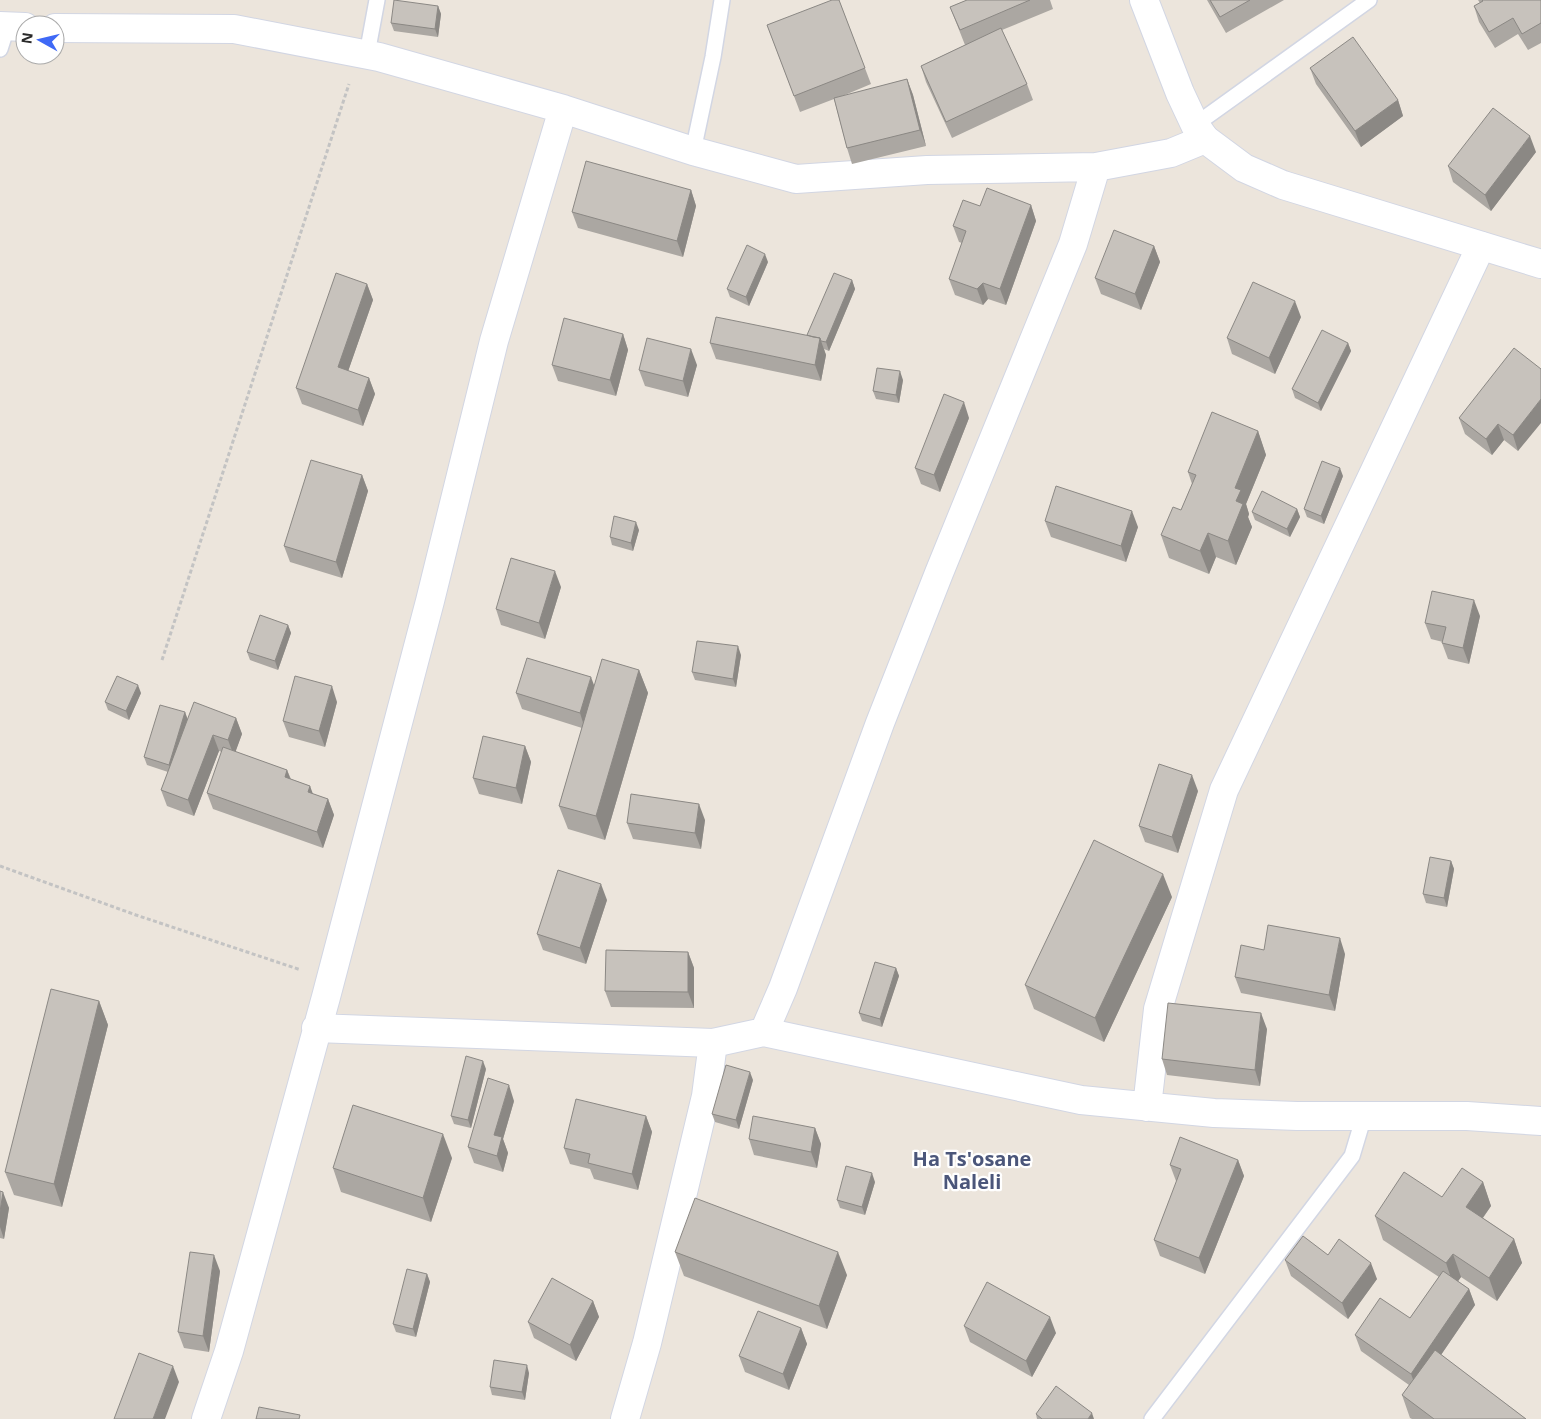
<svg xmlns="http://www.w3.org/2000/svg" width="1541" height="1419" viewBox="0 0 1541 1419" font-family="'Open Sans',sans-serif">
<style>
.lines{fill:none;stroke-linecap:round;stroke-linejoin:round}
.service-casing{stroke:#d2d6e3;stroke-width:18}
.minor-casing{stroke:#d2d6e3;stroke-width:30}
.tertiary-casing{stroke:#d2d6e3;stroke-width:30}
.path{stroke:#c3c3c3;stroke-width:3;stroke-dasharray:4 2.5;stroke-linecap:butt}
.service{stroke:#fff;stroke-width:15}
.minor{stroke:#fff;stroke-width:28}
.tertiary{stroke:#fff;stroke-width:28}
.wall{fill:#aba7a2}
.shaded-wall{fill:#8b8884}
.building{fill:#c7c2bc;stroke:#8b8884}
.labels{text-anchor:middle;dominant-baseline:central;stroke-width:4.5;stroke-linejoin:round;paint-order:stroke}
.district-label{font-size:20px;font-weight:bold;fill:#4b567a;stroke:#fff}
</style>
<rect width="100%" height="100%" fill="#ece5dc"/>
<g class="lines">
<defs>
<path id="service" d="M0,49L7,27
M367,54L377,0
M1195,125L1369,0
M693,151L713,57L722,0
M1152,1419L1352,1156L1364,1116"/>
<path id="minor" d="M0,26L25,27
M55,28L234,29L379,57L563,109L693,151L796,179L927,170L1096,167L1171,153L1205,139
M316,1028L713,1043L706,1096L647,1343L625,1419
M764,1032L783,988L880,723L939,573L1073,244L1096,167
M713,1043L764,1032L1081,1100L1214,1113L1297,1116H1467L1541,1121
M1147,1107L1158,1009L1224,790L1481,246
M206,1419L229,1351L326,997L430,601L494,341L563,109"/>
<path id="tertiary" d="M1144,0L1180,93L1195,125L1205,139L1244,168L1283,185L1541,264"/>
</defs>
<use href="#service" class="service-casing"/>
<use href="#minor" class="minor-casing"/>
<use href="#tertiary" class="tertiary-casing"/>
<path class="path" d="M162,660L349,84
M0,866L136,915L301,970"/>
<use href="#service" class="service"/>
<use href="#minor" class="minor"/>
<use href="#tertiary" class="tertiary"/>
</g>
<path class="wall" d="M839,0L871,84L840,97L907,79L913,95L926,146L852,164L847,148L834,99L800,112L767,25Z
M967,0H1050L1053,9L1002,30L1027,84L1033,100L952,138L926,82L921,66L965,45L950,7Z
M1207,0H1284L1226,33Z
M1478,0H1541V43L1528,50L1518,34L1495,48L1479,22L1474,6L1480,3Z
M438,6L441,14L438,37L394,31L391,23Z
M1310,68L1398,100L1403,116L1361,147L1316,84Z
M1536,152L1491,211L1453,182L1448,166Z
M691,190L696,206L683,257L578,228L572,212Z
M1031,205L1036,221L1006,305L988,299L983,305L955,295L949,279L962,243L959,242L953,226L980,206Z
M1154,246L1160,262L1141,310L1101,294L1095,278Z
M768,262L749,306L730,297L727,289Z
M852,280L855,289L829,351L824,349L826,355L821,381L716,359L710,343L808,336L807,335Z
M367,284L373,300L348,371L369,378L375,394L363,426L302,404L296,388Z
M1301,317L1275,374L1232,354L1227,338Z
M623,334L628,350L616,396L558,381L552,365Z
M1348,343L1351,351L1321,411L1295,398L1292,389Z
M697,365L688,397L645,386L639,370Z
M1541,369L1518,451L1504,440L1492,455L1465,434L1459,418Z
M903,380L899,403L876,399L873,391Z
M969,418L940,492L921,484L915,468Z
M1258,431L1266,455L1246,504L1249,514L1248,517L1252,527L1236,565L1216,557L1209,574L1169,558L1161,535L1181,510L1192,484L1188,472Z
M362,475L368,491L342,578L290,562L284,546Z
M1343,476L1324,524L1307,517L1304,509Z
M1297,509L1300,517L1290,537L1255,520L1252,512Z
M1045,521L1138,527L1126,562L1051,537Z
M639,530L633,551L612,545L610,537Z
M561,587L545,639L501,625L496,609Z
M1480,616L1469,664L1448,659L1442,643L1443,642L1431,639L1425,623Z
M288,625L291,633L278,670L250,660L247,652Z
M741,655L736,687L695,680L692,672Z
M639,670L648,693L605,840L568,829L559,806L582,728L522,709L516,693L594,687Z
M141,693L129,720L108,710L105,702Z
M337,702L325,747L289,737L283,721Z
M185,712L187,719L236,718L242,734L235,752L287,770L291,779L310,786L312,794L328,799L334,815L323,848L213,809L207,793L222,752L219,751L194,816L167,806L161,790L168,772L147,765L144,757Z
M525,746L531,762L522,804L479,794L473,778Z
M1198,791L1178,853L1145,842L1139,826Z
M705,820L701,849L633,839L627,823Z
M1451,861L1454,869L1447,907L1426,903L1423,894Z
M1172,897L1104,1042L1034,1009L1025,985Z
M607,900L586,964L543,950L537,934Z
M1264,950L1345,954L1335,1011L1241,993L1235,977Z
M688,952L694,968V1008L611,1007L605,991Z
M896,968L899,976L882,1027L862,1021L859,1013Z
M99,1001L108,1025L62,1207L14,1195L5,1172Z
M1267,1029L1260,1086L1167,1075L1162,1059Z
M486,1069L471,1128L454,1124L451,1116Z
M753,1080L739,1129L715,1122L712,1114Z
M514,1101L503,1139L508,1153L503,1172L474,1163L468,1147Z
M646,1116L652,1132L638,1190L594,1179L590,1169L570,1164L564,1148Z
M815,1128L821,1144L817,1168L754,1155L749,1139Z
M452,1158L431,1222L341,1192L333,1168Z
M1238,1160L1244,1176L1205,1274L1160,1256L1154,1240L1177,1181H1176L1170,1165Z
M875,1182L865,1215L840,1208L837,1200Z
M1483,1182L1491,1206L1483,1218L1514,1239L1522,1263L1497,1301L1461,1277L1458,1281L1469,1289L1475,1305L1441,1355L1526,1419H1412L1410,1418L1402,1395L1409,1385L1361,1351L1355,1335L1410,1318L1439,1277L1383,1240L1375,1216L1442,1197Z
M0,1191L9,1208L4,1239L0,1238Z
M675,1252L847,1275L827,1329L684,1276Z
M1328,1255L1377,1279L1348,1319L1291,1276L1285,1260Z
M220,1271L209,1352L184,1348L178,1332Z
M427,1274L430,1282L416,1337L396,1332L393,1324Z
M593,1301L599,1317L576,1361L534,1338L528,1322Z
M964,1326L1056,1333L1032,1377L970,1342Z
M801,1328L807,1344L789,1390L745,1372L739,1356Z
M529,1373L525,1400L492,1395L490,1387Z
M1036,1414L1094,1419H1037Z"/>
<path class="shaded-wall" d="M438,6L441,14L438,37L435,29Z
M907,79L913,95L926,146L920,130Z
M1398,100L1403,116L1361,147L1355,131Z
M1530,136L1536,152L1491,211L1485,195Z
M691,190L696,206L683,257L677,241Z
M1031,205L1036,221L1006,305L1000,289Z
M1154,246L1160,262L1141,310L1135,294Z
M765,254L768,262L749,306L746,297Z
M852,280L855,289L829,351L826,342Z
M983,283L988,299L983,305L977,289Z
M367,284L373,300L344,383L338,367Z
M1295,301L1301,317L1275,374L1269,358Z
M623,334L628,350L616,396L610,380Z
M820,338L826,355L821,381L815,365Z
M1348,343L1351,351L1321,411L1318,403Z
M691,349L697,365L688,397L683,381Z
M900,371L903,380L899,403L896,395Z
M369,378L375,394L363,426L358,410Z
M1541,399V423L1518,451L1513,435Z
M964,402L969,418L940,492L934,475Z
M1498,424L1504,440L1492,455L1486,439Z
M1258,431L1266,455L1246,504L1249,514L1248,517L1252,527L1236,565L1228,541L1236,501L1235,488Z
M1340,468L1343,476L1324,524L1321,516Z
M362,475L368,491L342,578L336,562Z
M1297,509L1300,517L1290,537L1287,529Z
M1132,511L1138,527L1126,562L1121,546Z
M636,522L639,530L633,551L631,543Z
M1208,533L1216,557L1209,574L1200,551Z
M555,571L561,587L545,639L539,623Z
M1474,600L1480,616L1469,664L1463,648Z
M288,625L291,633L278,670L275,661Z
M738,646L741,655L736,687L733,679Z
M639,670L648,693L605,840L596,816Z
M591,677L597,693L585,729L580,713Z
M138,685L141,693L129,720L126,711Z
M332,686L337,702L325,747L319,731Z
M185,712L188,720L172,773L169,765Z
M236,718L242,734L234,756L228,740Z
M213,735L219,751L194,816L188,800Z
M525,746L531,762L522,804L516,788Z
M287,770L293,786L285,777Z
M1192,775L1198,791L1178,853L1172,837Z
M310,786L316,802L308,792Z
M328,799L334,815L323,848L317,832Z
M699,804L705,820L701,849L695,833Z
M1451,861L1454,869L1447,907L1444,898Z
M1163,874L1172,897L1104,1042L1095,1018Z
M601,884L607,900L586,964L580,948Z
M1340,938L1345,954L1335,1011L1329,995Z
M688,952L694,968V1008L688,992Z
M896,968L899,976L882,1027L880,1019Z
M99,1001L108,1025L62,1207L54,1184Z
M1261,1013L1267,1029L1260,1086L1255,1070Z
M483,1061L486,1069L471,1128L468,1120Z
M750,1072L753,1080L739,1129L736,1120Z
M509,1085L514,1101L503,1139L508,1153L503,1172L497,1156L494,1135Z
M646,1116L652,1132L638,1190L632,1174Z
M815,1128L821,1144L817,1168L811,1152Z
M443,1134L452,1158L431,1222L423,1198Z
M1238,1160L1244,1176L1205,1274L1199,1258Z
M872,1173L875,1182L865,1215L862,1207Z
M1483,1182L1491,1206L1474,1230L1466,1207Z
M3,1192L9,1208L4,1239L0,1227V1212Z
M1514,1239L1522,1263L1497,1301L1489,1278Z
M838,1252L847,1275L827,1329L819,1306Z
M1453,1254L1461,1277L1454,1287L1446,1263Z
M214,1255L220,1271L209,1352L203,1336Z
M1371,1263L1377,1279L1348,1319L1342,1303Z
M427,1274L430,1282L416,1337L413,1329Z
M1469,1289L1475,1305L1417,1390L1411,1374Z
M593,1301L599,1317L576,1361L570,1345Z
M1050,1317L1056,1333L1032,1377L1026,1361Z
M801,1328L807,1344L789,1390L783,1374Z
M527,1365L529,1373L525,1400L522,1392Z
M173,1366L179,1382L165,1419H153Z
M1092,1413L1094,1419H1088Z"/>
<path class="building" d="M394,0L438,6L435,29L391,23Z
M832,0H839L865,68L794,96L767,25Z
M967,0H1030L960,30L950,7Z
M1210,0H1250L1220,17Z
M1482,0H1541V23L1522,34L1513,18L1489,32L1474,6L1483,1Z
M1001,28L1027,84L946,122L921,66Z
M1353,37L1398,100L1355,131L1310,68Z
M907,79L920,130L847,148L834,98Z
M1493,108L1530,136L1485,195L1448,166Z
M586,161L691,190L677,241L572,212Z
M987,188L1031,205L1000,289L983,283L977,289L949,279L966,231L953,226L963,200L980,206Z
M1114,230L1154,246L1135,294L1095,278Z
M747,245L765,254L746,297L727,289Z
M336,273L367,284L338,367L369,378L358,410L296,388Z
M834,273L852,280L826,342L821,341L820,338L813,337L807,335Z
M1253,282L1295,301L1269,358L1227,338Z
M716,317L820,338L815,365L710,343Z
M564,318L623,334L610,380L552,365Z
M1322,330L1348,343L1318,403L1292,389Z
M647,338L691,349L683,381L639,370Z
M1514,348L1541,369V399L1513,435L1498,424L1486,439L1459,418Z
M877,368L900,371L896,395L873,391Z
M944,394L964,402L934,475L915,468Z
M1212,412L1258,431L1235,488L1241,490L1236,501L1243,504L1228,541L1208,533L1200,551L1161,535L1173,507L1181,510L1196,475L1188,472Z
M311,460L362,475L336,562L284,546Z
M1322,461L1340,468L1321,516L1304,509Z
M1056,486L1132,511L1121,546L1045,521Z
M1262,491L1297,509L1287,529L1252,512Z
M614,516L636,522L631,543L610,537Z
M511,558L555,571L539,623L496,609Z
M1432,591L1474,600L1463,648L1442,643L1446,627L1425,623Z
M260,615L288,625L275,661L247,652Z
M697,641L738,646L733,679L692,672Z
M527,658L591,677L580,713L516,693Z
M602,659L639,670L596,816L559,806Z
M117,676L138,685L126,711L105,702Z
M295,676L332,686L319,731L283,721Z
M194,702L236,718L228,740L213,735L188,800L161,790Z
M160,705L185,712L169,765L144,757Z
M483,736L525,746L516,788L473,778Z
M223,747L287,770L285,777L310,786L308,792L328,799L317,832L207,793Z
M1159,764L1192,775L1172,837L1139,826Z
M631,794L699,804L695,833L627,823Z
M1094,840L1163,874L1095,1018L1025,985Z
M1430,857L1451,861L1444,898L1423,894Z
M558,870L601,884L580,948L537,934Z
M1268,925L1340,938L1329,995L1235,977L1241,945L1264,950Z
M606,950L688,952V992L605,991Z
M875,962L896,968L880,1019L859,1013Z
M51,989L99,1001L54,1184L5,1172Z
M1168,1003L1261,1013L1255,1070L1162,1059Z
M466,1056L483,1061L468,1120L451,1116Z
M726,1065L750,1072L736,1120L712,1114Z
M488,1078L509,1085L494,1135L502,1137L497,1156L468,1147Z
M576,1099L646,1116L632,1174L588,1163L590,1154L564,1148Z
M353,1105L443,1134L423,1198L333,1168Z
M753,1116L815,1128L811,1152L749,1139Z
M1180,1137L1238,1160L1199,1258L1154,1240L1181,1169L1170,1165Z
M846,1166L872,1173L862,1207L837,1200Z
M1462,1168L1483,1182L1466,1207L1514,1239L1489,1278L1453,1254L1446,1263L1375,1216L1404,1172L1442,1197Z
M0,1191L3,1192L0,1212Z
M695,1198L838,1252L819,1306L675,1252Z
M1303,1236L1328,1255L1339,1239L1371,1263L1342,1303L1285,1260Z
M190,1252L214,1255L203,1336L178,1332Z
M407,1269L427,1274L413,1329L393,1324Z
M1443,1271L1469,1289L1411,1374L1355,1335L1380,1298L1410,1318Z
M552,1278L593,1301L570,1345L528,1322Z
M987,1282L1050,1317L1026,1361L964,1326Z
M758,1311L801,1328L783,1374L739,1356Z
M1435,1350L1526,1419H1434L1402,1395Z
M139,1353L173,1366L153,1419H114Z
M494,1360L527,1365L522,1392L490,1387Z
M1056,1386L1092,1413L1088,1419H1042L1036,1414Z
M259,1407L300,1415L299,1419H256Z"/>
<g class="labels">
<g class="district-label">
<text x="972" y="1158">Ha Ts'osane<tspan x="972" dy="23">Naleli</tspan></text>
</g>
</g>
<g transform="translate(40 40) rotate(278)"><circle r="24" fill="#ffffff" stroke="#aaaaaa"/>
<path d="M0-4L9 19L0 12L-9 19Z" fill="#3f69f6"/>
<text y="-8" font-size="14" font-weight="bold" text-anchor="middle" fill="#2a2a2a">N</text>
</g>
</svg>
